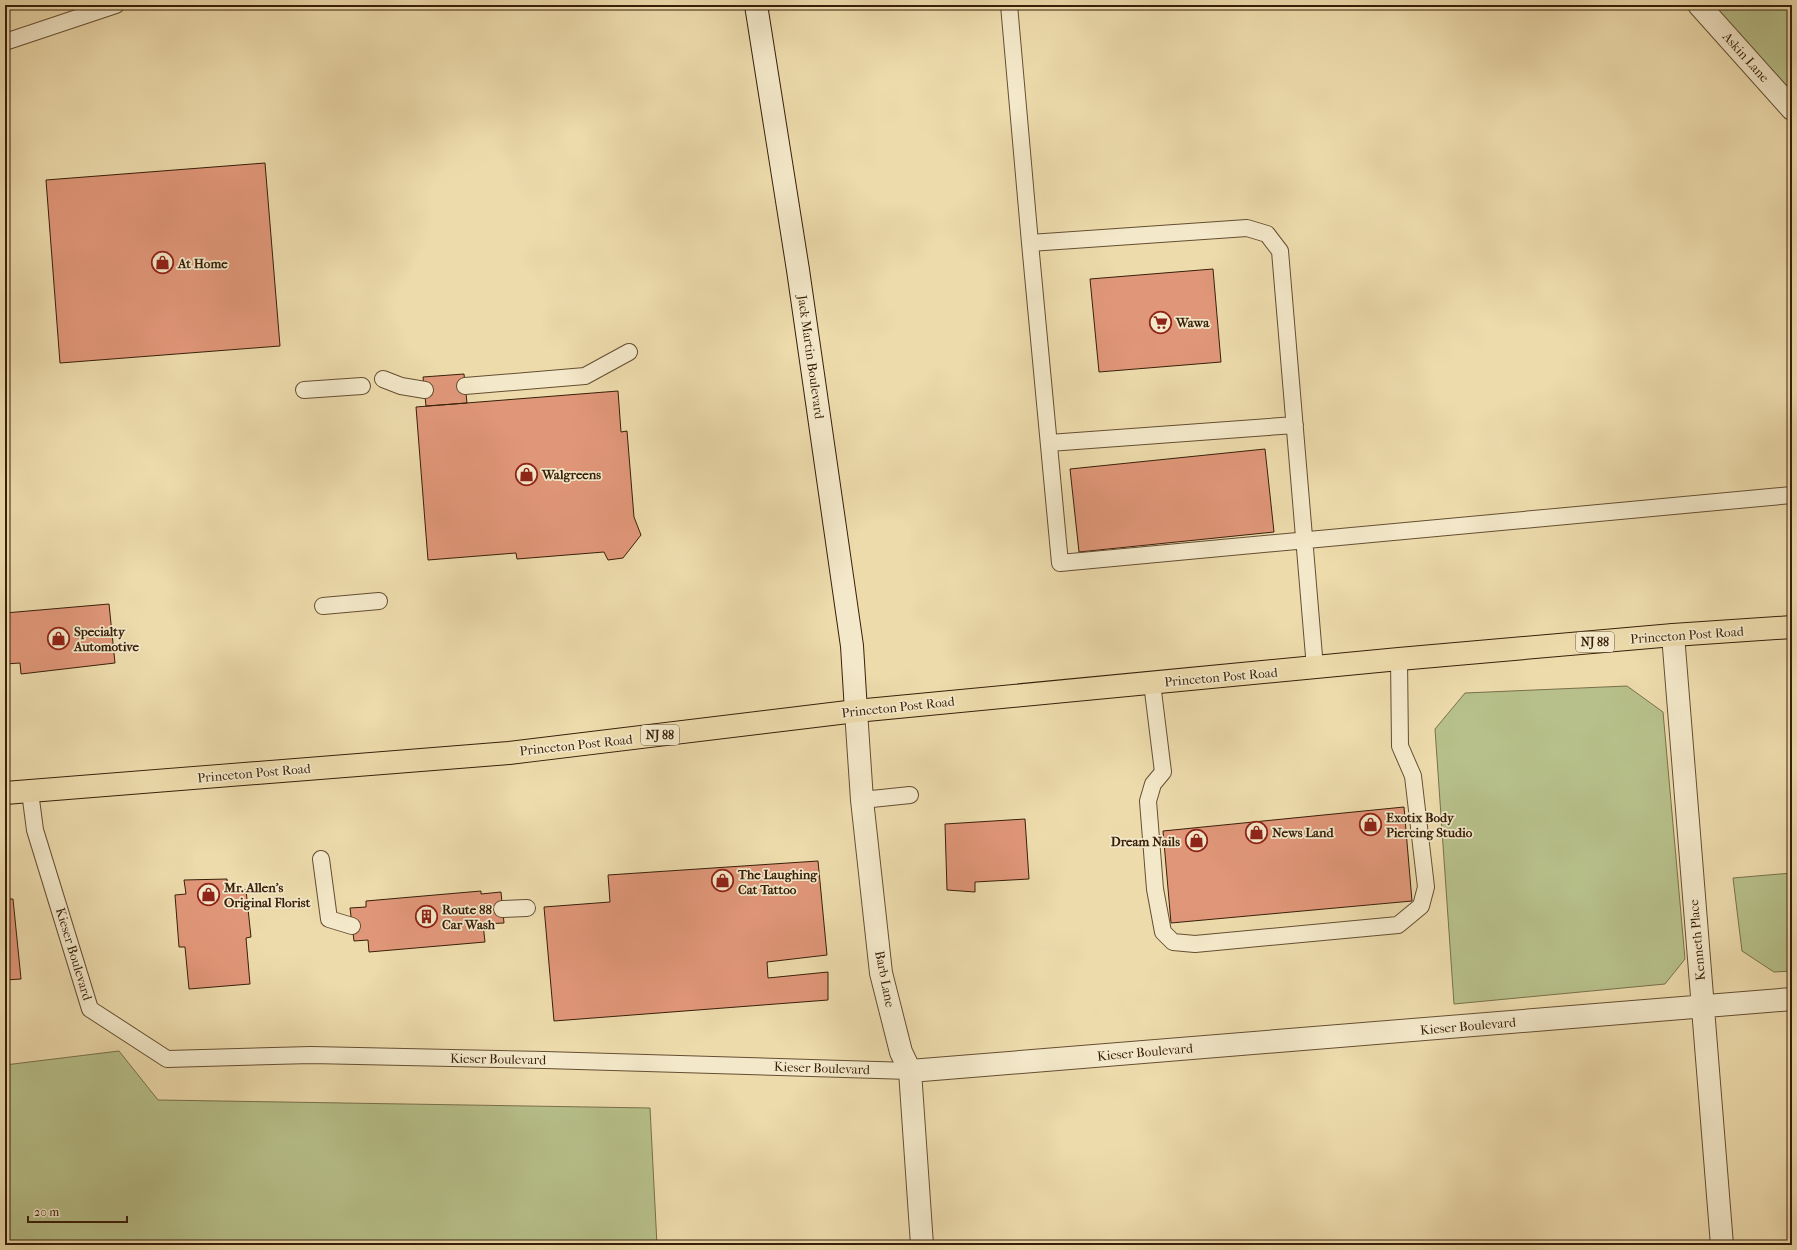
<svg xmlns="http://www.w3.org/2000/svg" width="1797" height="1250" viewBox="0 0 1797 1250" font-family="'IM FELL French Canon',serif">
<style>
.green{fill:#b7c08a;stroke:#78704a}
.building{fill:#e09779;stroke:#381f09}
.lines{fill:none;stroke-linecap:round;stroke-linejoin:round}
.lane-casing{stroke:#654e32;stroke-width:18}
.street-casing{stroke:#654e32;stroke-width:24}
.secondary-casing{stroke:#381f09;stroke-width:24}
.primary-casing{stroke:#381f09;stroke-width:24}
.lane{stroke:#f3e8c9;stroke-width:16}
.street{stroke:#f3e8c9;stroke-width:22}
.secondary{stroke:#f3e8c9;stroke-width:22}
.primary{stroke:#eddbac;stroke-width:22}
.labels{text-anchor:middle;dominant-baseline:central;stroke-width:3.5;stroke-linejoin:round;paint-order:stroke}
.shield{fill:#f3e8c9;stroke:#705b43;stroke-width:1}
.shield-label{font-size:12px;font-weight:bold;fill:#381f09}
.street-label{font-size:13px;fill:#381f09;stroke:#f3e8c9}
.poi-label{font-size:13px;font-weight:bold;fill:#381f09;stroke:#f3e8c9;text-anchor:start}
</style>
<rect width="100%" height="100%" fill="#eddbac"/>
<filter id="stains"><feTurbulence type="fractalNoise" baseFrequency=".005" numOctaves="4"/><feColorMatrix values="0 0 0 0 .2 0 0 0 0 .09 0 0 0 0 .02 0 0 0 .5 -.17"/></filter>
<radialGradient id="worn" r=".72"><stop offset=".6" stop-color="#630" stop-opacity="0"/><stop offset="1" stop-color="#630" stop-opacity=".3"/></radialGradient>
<path class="green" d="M1701,5H1792V108Z
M1627,686L1663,712L1685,959L1665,984L1454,1004L1435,729L1465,693Z
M1792,873V971L1774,972L1742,951L1733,878Z
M119,1051L158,1100L650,1108L657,1245H5V1065Z"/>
<path class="building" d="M265,163L280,346L60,363L46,180Z
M1213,269L1221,362L1099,372L1090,279Z
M464,374L467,403L426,406L423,377Z
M618,391L621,432L627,431L634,517L641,535L623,558L608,560L604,552L517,559L516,553L428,560L416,407Z
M1265,449L1274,532L1079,552L1070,469Z
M109,604L115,663L21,674L20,663L5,664V613Z
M1792,735V775L1789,736Z
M1404,807L1412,901L1171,923L1163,831Z
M1025,819L1029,879L975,882V892L947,890L945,824Z
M818,861L827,955L767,962L768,978L828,972V1000L554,1021L544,907L610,902L608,875Z
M227,879L228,890H246L251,937L246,938L250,984L189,989L185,947H179L175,895L186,894L184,880Z
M481,891V894L501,892L504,923L483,924L485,942L369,952L368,940L354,941L350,908L366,907V901Z
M5,899H13L21,979L5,980Z"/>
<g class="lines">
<defs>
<path id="lane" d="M1009,5L1030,243L1247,228L1267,234L1280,251L1315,668
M5,42L116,5
M1030,243L1060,563L1792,495
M383,379L401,386L425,390
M465,386L585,376L629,352
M304,390L362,386
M1049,443L1295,425
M323,606L379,601
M1152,683L1163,772L1153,784L1148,801L1155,889L1163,932L1173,942L1195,944L1398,925L1421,906L1426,887L1413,776L1400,746L1399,659
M30,792L35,830L90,1009L167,1059L311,1055L545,1060L910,1071
M862,800L910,795
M321,859L329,919L352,926
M502,909L527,908"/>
<path id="street" d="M1699,5L1792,109
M1673,635L1722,1245
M856,711L862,800L881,973L901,1052L910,1071L922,1245
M910,1071L1792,999"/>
<path id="secondary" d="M756,5L798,270L852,646L856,711"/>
<path id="primary" d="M5,793L509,753L856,711L1399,659L1673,635L1792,627"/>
</defs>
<use href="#lane" class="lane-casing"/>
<use href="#street" class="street-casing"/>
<use href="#secondary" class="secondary-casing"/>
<use href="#primary" class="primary-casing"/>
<use href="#lane" class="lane"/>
<use href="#street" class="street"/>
<use href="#secondary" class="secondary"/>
<use href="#primary" class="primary"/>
</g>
<defs>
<symbol id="shop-ring" viewBox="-11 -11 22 22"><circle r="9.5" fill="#f3e8c9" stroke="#8f2418" stroke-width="1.5"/><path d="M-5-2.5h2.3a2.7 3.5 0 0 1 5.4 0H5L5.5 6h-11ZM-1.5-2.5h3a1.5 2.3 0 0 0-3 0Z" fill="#8f2418"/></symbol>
<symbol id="supermarket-ring" viewBox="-11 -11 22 22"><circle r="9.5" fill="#f3e8c9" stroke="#8f2418" stroke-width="1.5"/><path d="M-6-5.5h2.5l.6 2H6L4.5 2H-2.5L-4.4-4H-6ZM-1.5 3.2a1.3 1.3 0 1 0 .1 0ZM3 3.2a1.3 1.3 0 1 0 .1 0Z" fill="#8f2418"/></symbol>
<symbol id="building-ring" viewBox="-11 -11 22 22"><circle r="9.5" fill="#f3e8c9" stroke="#8f2418" stroke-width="1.5"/><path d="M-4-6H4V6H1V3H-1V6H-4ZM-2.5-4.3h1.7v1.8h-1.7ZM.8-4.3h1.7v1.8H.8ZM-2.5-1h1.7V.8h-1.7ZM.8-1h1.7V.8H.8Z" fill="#8f2418"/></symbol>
</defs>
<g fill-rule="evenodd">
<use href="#shop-ring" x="150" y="250" width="25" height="25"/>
<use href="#supermarket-ring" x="1148" y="310" width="25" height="25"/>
<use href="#shop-ring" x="514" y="462" width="25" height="25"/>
<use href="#shop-ring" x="46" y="626" width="25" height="25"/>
<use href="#shop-ring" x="1358" y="812" width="25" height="25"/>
<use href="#shop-ring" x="1244" y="820" width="25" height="25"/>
<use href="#shop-ring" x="1184" y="828" width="25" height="25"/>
<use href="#shop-ring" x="710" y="868" width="25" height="25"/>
<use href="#shop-ring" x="196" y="882" width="25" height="25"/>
<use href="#building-ring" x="414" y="904" width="25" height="25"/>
</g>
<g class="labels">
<g class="shield">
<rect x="1576" y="632" width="38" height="20" rx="3"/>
<rect x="641" y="725" width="38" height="20" rx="3"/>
</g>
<g class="shield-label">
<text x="1595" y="642">NJ 88</text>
<text x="660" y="735">NJ 88</text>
</g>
<g class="street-label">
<text transform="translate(1746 57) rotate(48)">Askin Lane</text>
<text transform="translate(811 357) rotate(82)">Jack Martin Boulevard</text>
<text transform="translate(1687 635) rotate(-4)">Princeton Post Road</text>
<text transform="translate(1221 677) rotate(-5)">Princeton Post Road</text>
<text transform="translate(898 707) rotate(-6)">Princeton Post Road</text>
<text transform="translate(576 745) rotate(-6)">Princeton Post Road</text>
<text transform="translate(254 773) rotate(-5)">Princeton Post Road</text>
<text transform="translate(1697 940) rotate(-95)">Kenneth Place</text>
<text transform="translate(74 954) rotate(73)">Kieser Boulevard</text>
<text transform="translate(885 979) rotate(79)">Barb Lane</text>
<text transform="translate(1468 1026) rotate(-5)">Kieser Boulevard</text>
<text transform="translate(1145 1052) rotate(-5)">Kieser Boulevard</text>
<text transform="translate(498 1059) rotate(1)">Kieser Boulevard</text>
<text transform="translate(822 1068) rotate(2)">Kieser Boulevard</text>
</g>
<g class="poi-label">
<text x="178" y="263">At Home</text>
<text x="1176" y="322">Wawa</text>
<text x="542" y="474">Walgreens</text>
<text x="74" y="631">Specialty<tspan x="74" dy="15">Automotive</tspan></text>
<text x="1386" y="817">Exotix Body<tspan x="1386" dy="15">Piercing Studio</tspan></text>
<text x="1272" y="832">News Land</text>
<text x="1180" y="841" text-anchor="end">Dream Nails</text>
<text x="738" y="874">The Laughing<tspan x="738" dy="15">Cat Tattoo</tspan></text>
<text x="224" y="887">Mr. Allen's<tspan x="224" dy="15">Original Florist</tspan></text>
<text x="442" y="909">Route 88<tspan x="442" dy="15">Car Wash</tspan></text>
</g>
</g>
<rect width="1797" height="1250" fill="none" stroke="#eddbac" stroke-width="20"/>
<rect x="6" y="6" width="1785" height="1238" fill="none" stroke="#381f09" stroke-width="2"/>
<rect x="10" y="10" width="1777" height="1230" fill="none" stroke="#381f09"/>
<path d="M28 1216v6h99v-6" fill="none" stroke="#381f09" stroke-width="2"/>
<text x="34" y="1216" font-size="12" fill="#381f09" stroke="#f3e8c9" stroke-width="3" paint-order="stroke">20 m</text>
<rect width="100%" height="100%" filter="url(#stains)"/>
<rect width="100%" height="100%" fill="url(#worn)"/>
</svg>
